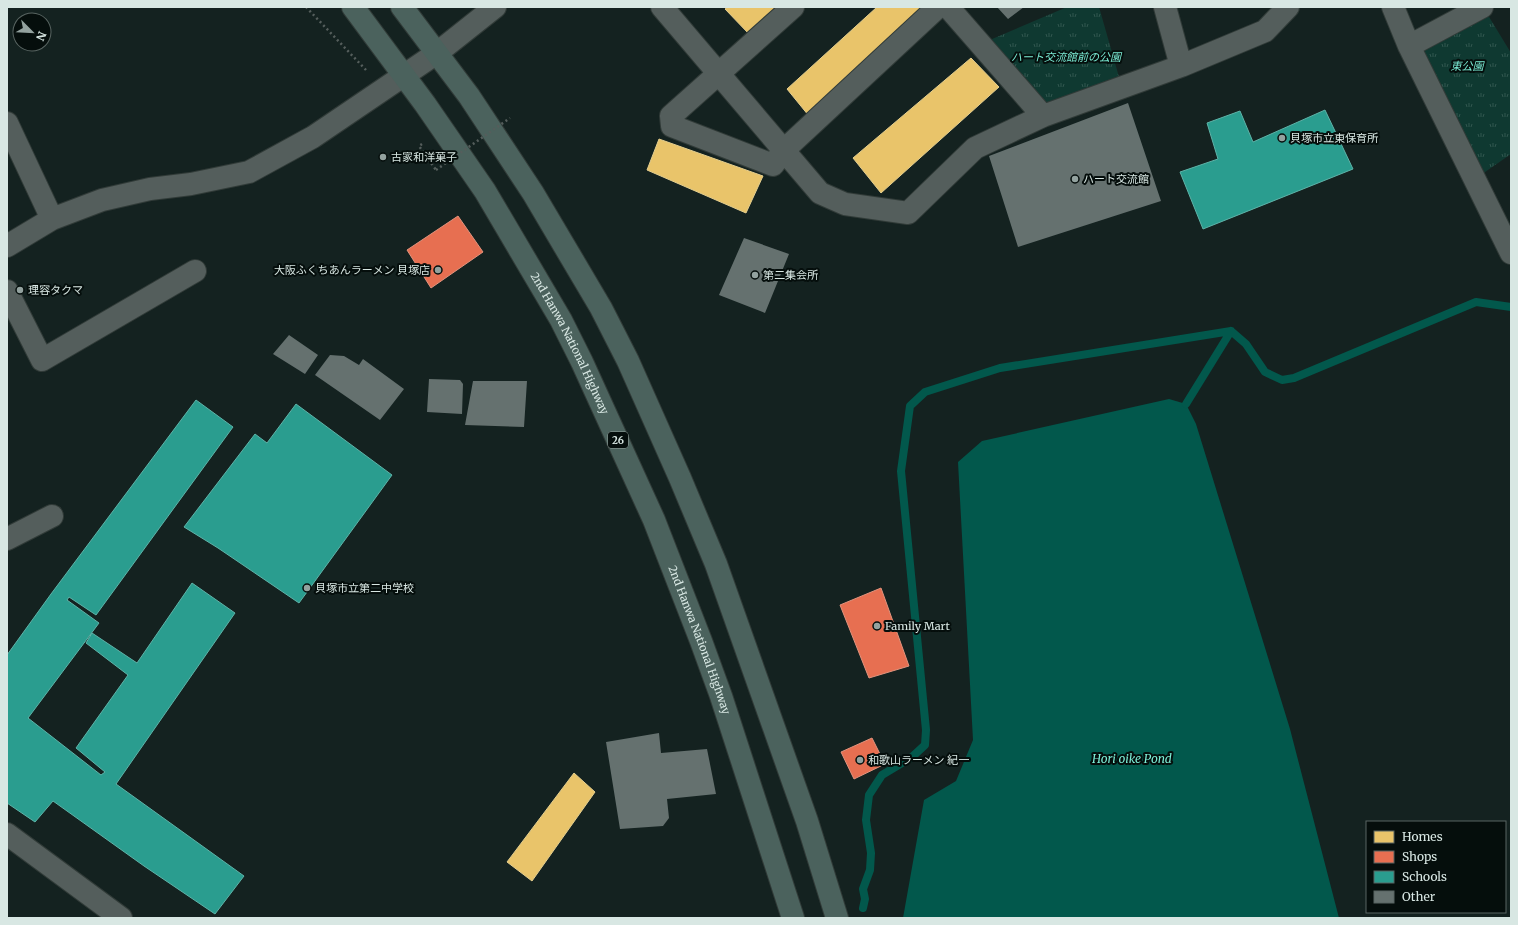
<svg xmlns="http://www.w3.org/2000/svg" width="1518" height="925" viewBox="0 0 1518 925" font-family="Merriweather,'Noto Sans JP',serif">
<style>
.grass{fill:url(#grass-tufts)}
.water{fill:#02584c}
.homes{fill:#e9c46a;stroke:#e4ce8e}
.shops{fill:#e76f51;stroke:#e2937d}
.schools{fill:#2a9d8f;stroke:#5eb3a8}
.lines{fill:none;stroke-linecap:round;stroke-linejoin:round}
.stream{stroke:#02584c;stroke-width:8}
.building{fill:#65716f}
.street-casing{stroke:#313b38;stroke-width:24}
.highway-casing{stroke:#313b38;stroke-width:24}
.path{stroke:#555e5c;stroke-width:2.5;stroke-dasharray:2 3;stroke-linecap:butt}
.street{stroke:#545e5c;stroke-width:22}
.highway{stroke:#4b625d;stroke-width:22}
.path-bridge{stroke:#555e5c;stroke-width:2.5;stroke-dasharray:2 3;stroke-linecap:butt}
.poi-dot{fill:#93a29f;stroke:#050e0c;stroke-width:1.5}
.labels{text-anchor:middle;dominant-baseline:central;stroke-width:4;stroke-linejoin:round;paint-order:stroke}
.shield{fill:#050e0c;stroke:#99a6a2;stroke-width:1}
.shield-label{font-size:10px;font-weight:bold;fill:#d8e7e3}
.park-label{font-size:11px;font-style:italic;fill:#7aebd4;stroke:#050e0c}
.poi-label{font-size:11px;fill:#d8e7e3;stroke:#050e0c;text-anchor:start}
.street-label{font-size:11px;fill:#d8e7e3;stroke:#050e0c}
.water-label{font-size:12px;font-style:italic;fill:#7deed7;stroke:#050e0c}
</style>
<defs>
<pattern id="grass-tufts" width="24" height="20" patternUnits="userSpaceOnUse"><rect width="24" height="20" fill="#0f3931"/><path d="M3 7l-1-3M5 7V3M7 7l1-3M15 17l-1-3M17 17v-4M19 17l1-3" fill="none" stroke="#31564f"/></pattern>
</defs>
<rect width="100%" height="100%" fill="#142220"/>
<path class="grass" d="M1067,7H1099L1121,84L1043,115L985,42Z
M1483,7L1511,53V154L1475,179L1409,46Z"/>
<path class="water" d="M1169,399L1186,404L1196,424L1290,729L1339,918H903L924,800L956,781L973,740L958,462L982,441Z"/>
<path class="homes" d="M728,7H781L749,34L725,9Z
M877,7H928L809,116L787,89Z
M971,58L999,87L881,193L853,158Z
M659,139L763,176L746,213L647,170Z
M574,773L595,792L532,881L507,862Z"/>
<path class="shops" d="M458,216L483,252L431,288L407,250Z
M881,588L909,666L869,678L840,605Z
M872,738L885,764L854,779L841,752Z"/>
<path class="schools" d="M1325,110L1353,169L1203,229L1180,172L1218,159L1207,123L1240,111L1253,142Z
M196,400L233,427L96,615L69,597L67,600L99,623L28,718L101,775L105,772L76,748L128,675L86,643L92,633L137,663L192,583L235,613L116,784L244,876L215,914L144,866L53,801L35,822L7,803V655L51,594Z
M296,404L392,475L299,603L218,548L184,527L255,434L267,443Z"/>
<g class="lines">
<path class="stream" d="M1186,404L1231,331L1246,344L1265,372L1282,380L1294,378L1476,302L1511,307
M863,908L865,899L863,889L870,870L871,853L866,820L869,795L882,775L912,757L925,745L926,730L901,471L910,406L925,392L1000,368L1231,331"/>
</g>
<path class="building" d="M997,7H1024L1008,19Z
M1128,103L1161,201L1018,247L989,156Z
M744,238L789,254L765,313L719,295Z
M289,335L318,355L305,374L273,354Z
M330,355L344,356L359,365L363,359L404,389L380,420L315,375Z
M429,379L460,380L463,384L462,414L427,412Z
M473,381H527L524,427L465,425Z
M659,733L661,753L707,749L716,794L667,799L669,818L663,826L620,829L606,742Z"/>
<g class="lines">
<defs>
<path id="street" d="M662,7L820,193L845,204L908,213L975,148L1043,116L1181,66L1265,31L1288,7
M793,7L671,116L672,126L773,165L784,150L938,7
M948,7L1043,116
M1165,7L1181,66
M1393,7L1409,46L1511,253
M1409,46L1482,7
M7,123L52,219
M7,246L52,219L102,200L150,189L191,184L249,172L313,137L437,53L495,7
M7,291L42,360L195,271
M7,539L52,516
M7,834L121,918"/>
<g id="highway">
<path id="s1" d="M353,7L425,104L485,191L561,320L582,362L654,520L701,641L721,696L793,918"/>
<path d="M402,7L469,96L533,193L601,308L628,361L680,478L716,564L807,821L837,918"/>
</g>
</defs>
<use href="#street" class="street-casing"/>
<use href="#highway" class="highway-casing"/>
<path class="path" d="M306,7L366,70
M422,144L419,146L436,170"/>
<use href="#street" class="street"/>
<use href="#highway" class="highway"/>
<path class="path-bridge" d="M436,170L510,118"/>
</g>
<g class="poi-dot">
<circle cx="1282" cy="138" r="4"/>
<circle cx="383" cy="157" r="4"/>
<circle cx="1075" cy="179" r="4"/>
<circle cx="438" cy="270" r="4"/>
<circle cx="755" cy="275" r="4"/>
<circle cx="20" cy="290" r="4"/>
<circle cx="307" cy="588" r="4"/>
<circle cx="877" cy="626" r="4"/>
<circle cx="860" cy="760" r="4"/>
</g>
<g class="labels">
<rect class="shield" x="608" y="432" width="20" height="16" rx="3"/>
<g class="shield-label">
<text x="618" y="440">26</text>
</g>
<g class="park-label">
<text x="1066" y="57">ハート交流館前の公園</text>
<text x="1467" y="66">東公園</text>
</g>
<g class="poi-label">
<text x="1290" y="138">貝塚市立東保育所</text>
<text x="391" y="157">古家和洋菓子</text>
<text x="1083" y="179">ハート交流館</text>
<text x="430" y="270" text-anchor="end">大阪ふくちあんラーメン 貝塚店</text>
<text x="763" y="275">第二集会所</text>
<text x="28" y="290">理容タクマ</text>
<text x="315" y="588">貝塚市立第二中学校</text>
<text x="885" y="626">Family Mart</text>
<text x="868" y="760">和歌山ラーメン 紀一</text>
</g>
<g class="street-label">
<text stroke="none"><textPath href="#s1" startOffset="401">2nd Hanwa National Highway</textPath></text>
<text stroke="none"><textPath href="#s1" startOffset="725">2nd Hanwa National Highway</textPath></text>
</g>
<g class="water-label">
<text x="1132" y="758">Hori oike Pond</text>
</g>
</g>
<rect width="1518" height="925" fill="none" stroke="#d8e7e3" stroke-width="16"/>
<rect x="1366" y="821" width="140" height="92" fill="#050e0c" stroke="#596562"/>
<rect x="1374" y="831" width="20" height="12" fill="#e9c46a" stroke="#596562"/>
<text x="1402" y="841" font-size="12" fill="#d8e7e3">Homes</text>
<rect x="1374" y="851" width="20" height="12" fill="#e76f51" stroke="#596562"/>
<text x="1402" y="861" font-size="12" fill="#d8e7e3">Shops</text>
<rect x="1374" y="871" width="20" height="12" fill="#2a9d8f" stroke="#596562"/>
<text x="1402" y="881" font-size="12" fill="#d8e7e3">Schools</text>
<rect x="1374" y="891" width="20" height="12" fill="#65716f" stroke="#596562"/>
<text x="1402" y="901" font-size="12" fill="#d8e7e3">Other</text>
<g transform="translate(32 32) rotate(114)"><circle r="19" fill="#050e0c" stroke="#596562"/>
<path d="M0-3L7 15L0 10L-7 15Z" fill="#93a29f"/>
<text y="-6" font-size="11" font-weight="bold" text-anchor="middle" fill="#d8e7e3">N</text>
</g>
</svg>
